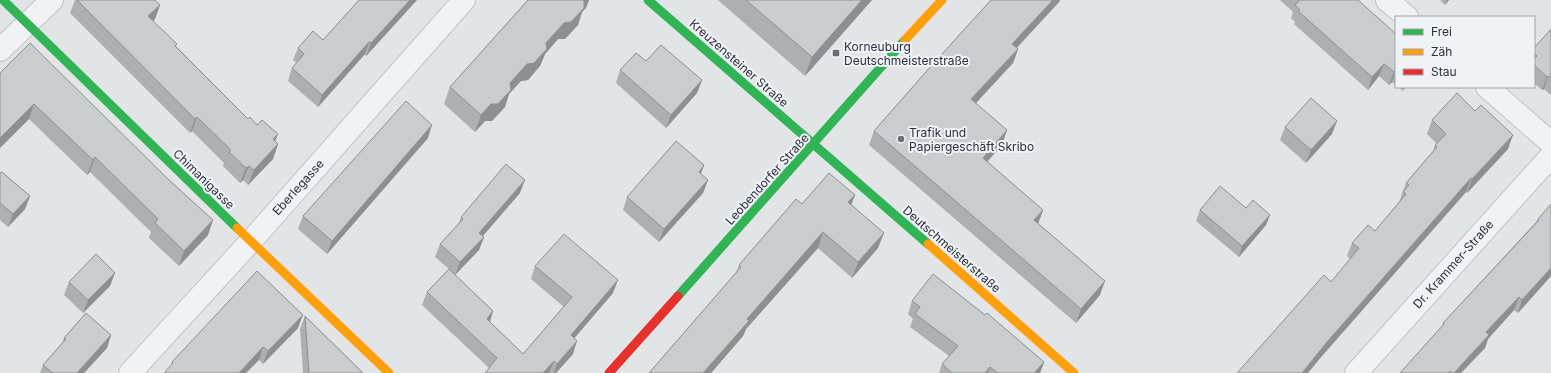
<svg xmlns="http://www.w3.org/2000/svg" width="1551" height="373" viewBox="0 0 1551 373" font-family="Inter,sans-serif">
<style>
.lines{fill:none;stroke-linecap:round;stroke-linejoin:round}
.street-casing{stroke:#c0c2c4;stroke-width:24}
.street{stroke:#f1f2f3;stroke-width:22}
.fast{stroke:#30b455;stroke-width:9}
.slow{stroke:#ff9f0a;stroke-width:9}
.jam{stroke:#e5322d;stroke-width:9}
.wall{fill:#aeafb1}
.shaded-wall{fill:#8d8f90}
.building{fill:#caccce;stroke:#8d8f90}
.poi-dot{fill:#6a6f79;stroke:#f0f2f5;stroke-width:1.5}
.labels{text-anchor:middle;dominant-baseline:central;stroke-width:4;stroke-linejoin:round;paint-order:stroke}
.poi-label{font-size:12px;fill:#2a303e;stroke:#f0f2f5;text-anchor:start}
.street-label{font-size:12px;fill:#2a303e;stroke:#f0f2f5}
</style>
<rect width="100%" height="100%" fill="#e2e4e6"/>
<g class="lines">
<defs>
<path id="street" d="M1387,0L1407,17
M0,50L52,0
M1487,87L1551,143
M130,373L251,241L464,0
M1356,373L1551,156"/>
</defs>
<use href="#street" class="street-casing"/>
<use href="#street" class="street"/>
<path class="fast" d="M3,0L237,228
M648,0L928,244
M678,296L905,40"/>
<path class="slow" d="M905,40L942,0
M237,228L389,373
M928,244L1074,373"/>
<path class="jam" d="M609,373L678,296"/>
</g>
<path class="wall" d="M75,0H155L160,5L155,19L153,21L176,46L248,119L278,144L273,159L248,185L243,180L240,183L223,166L224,163L192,131L190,133L70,13Z
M417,0L366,56L365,54L318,107L288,81L292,68L297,63L293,60L298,48L323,40Z
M528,0H589L586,8L582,12L578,25L565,39H558L545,54L540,66L528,80L521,81L509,94L505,107L492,121H485L475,132L444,104L450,87Z
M718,0H872L805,76Z
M991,0H1060L1059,2L1017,48L1018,49L1013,63L975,103L1002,145L987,162L1043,210L1038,223L1100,295L1076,323L869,145L874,131Z
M1280,0H1358L1396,34V85L1392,82L1389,85L1379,76L1368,90L1294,24L1295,22L1291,18L1293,12Z
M1440,0H1449L1445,5Z
M1551,29V95L1544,89L1542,90L1534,83V48Z
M646,61L702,80L697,93L666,128L616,83L620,70Z
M0,73L208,235L179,266L149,238L151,232L90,172L87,175L29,119L0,148Z
M1398,87H1406L1403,91Z
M1432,120L1508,149L1467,193L1466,192L1322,356L1331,282L1350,259L1347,256L1352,243L1375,231L1399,202L1401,197V196L1406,183L1433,151L1435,145L1436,143L1427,134Z
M1285,127L1332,134L1306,163L1280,140Z
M428,138L327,254L298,229L303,216Z
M704,165L701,174L708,180L703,193L659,242L623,210L627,197Z
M0,173L30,196L25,209L8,227L0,220Z
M520,193L483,236L484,237L479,250L455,275L493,311L490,322L523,354L564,307L531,279L535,266L613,293L574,338L573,354L556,373H485L489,368L422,305L427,292L449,269L435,257L440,244L458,225L461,217Z
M855,195L851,204L878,248L852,278L818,248L746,329L743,336L711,373H649L736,273L739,265L802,204Z
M1551,204V276L1518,313L1514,310L1488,339L1485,348L1461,373H1400L1442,326L1443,323L1536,222L1538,219Z
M1246,208L1270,215L1266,225L1239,257L1196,221L1200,210Z
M69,282L110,286L83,313L64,295Z
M912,301L1044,362L1040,373H939L942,364L949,356L910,327L913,319L908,314Z
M305,316L363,373H303L300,329Z
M298,328L263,364L259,360L171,365L172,362Z
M111,335L107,348L84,373H40L43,365L62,343L64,338Z"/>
<path class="shaded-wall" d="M410,0H417L366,56L371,43Z
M584,0H589L586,8L582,12L578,25L565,39H558L545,54L540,66L528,80L521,81L509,94L505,107L492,121H485L475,132L481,115Z
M862,0H872L805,76L812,57Z
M1053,0H1060L1059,2L1007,58L1012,44Z
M1447,0H1449L1445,5Z
M160,5L155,19L143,31L148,16Z
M369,42L365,54L318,107L322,95Z
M1018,49L1013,63L966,114L971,99Z
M1384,64L1379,76L1368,90L1372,77Z
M1396,70L1392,82L1389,85L1394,72Z
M1548,76L1544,89L1542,90L1547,77Z
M702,80L697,93L666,128L671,115Z
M34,104L29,119L0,148V138Z
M197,117L192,131L190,133L195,119Z
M1337,121L1332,134L1306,163L1311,150Z
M432,125L428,138L327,254L332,241Z
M1007,130L1002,145L977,173L983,158Z
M278,134L272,149L273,139Z
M1513,135L1508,149L1467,193L1472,179Z
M278,144L273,159L248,185L254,170Z
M95,157L90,172L87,175L93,160Z
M704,165L699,178V172Z
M249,166L243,180L240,183L246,168Z
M1471,178L1466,192L1322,356L1308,373H1302L1327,342Z
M525,180L520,193L474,246L479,233Z
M708,180L703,193L659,242L664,229Z
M855,195L849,211L848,202Z
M30,196L25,209L8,227L13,214Z
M1043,210L1038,224L1034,220Z
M1270,215L1266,225L1239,257L1242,246Z
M213,220L208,235L179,266L184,251Z
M823,232L818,248L746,329L743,336L711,373H703L747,319Z
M884,233L878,248L852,278L858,262Z
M484,237L479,250L455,275L460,262Z
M1551,268V276L1518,313L1522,300Z
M115,273L110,286L83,313L88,300Z
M618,280L613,293L566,348L571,335Z
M1105,281L1100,295L1076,323L1081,309Z
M1519,297L1514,310L1488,339L1485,348L1461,373H1454L1486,332Z
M493,311L489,324L487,319Z
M303,315L298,328L263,364L268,351Z
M111,335L107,348L84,373H77Z
M577,341L573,354L556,373H554L557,364Z
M263,347L259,360L246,373H239Z
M554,361L549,373H543Z
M1044,362L1040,373H1035V372Z
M990,367L988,373H985Z"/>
<path class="building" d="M77,0H155L160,5L148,16L177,44L175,46L248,119L250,117L257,125L262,120L278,134L273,139L278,144L254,170L249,166L246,168L229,152L231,150L197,117L195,119Z
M359,0H410L371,43L369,42L322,95L292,68L304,54L298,48L313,31L323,40Z
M528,0H584V8L571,22L564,23L546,43L547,49L534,63L527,64L510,83L511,90L498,104H491L481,115L450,87Z
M746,0H862L812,57Z
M991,0H1053L1012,44L1018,49L971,99L1007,130L983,158L1043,210L1034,220L1105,281L1081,309L874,131L932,65Z
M1298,0H1358L1396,34V70L1394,72L1384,64L1372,77L1298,11L1300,10L1295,5L1299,1Z
M1551,29V78L1548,76L1547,77L1534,65V59L1537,56L1534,53V48Z
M30,43L169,180L213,220L184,251L155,223L158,219L95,157L93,160L34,104L0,138V73Z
M661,45L702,80L671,115L620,70L636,53L646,61Z
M1457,93L1475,111L1481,105L1513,135L1472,179L1471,178L1327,342L1302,373H1237L1324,275L1331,282L1359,248L1352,243L1368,225L1375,231L1406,194L1403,192L1409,185L1406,183L1437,147L1435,145L1446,134L1432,120Z
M1311,98L1337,121L1311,150L1285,127Z
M406,101L432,125L332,241L303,216Z
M676,141L704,165L699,172L708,180L664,229L627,197Z
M506,164L525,180L479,233L484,237L460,262L440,244L463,219L461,217Z
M2,172L30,196L13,214L0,203V173Z
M829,173L855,195L848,202L884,233L858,262L823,232L747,319L749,321L703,373H649L741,267L739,265L796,199L802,204Z
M1220,186L1246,208L1253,200L1270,215L1242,246L1200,210Z
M1551,204V268L1522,300L1519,297L1486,332L1489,335L1454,373H1452L1450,371L1448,373H1400L1444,324L1443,323L1539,220L1538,219Z
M564,234L618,280L571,335L577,341L557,364L554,361L543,373H485L497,358L427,292L449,269L493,311L487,319L523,354L572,297L535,266Z
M96,254L115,273L88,300L69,282Z
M257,271L303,315L268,351L263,347L239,373H164L173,363L172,362Z
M933,274L985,315L987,313L1044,362L1035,372L1036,373H998L990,367L985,373H952L942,364L958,346L915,314L920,307L912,301Z
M86,313L111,335L77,373H53L43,365L66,339L64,338Z
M305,316L363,373H309Z"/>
<g class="poi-dot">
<rect x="832" y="49" width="8" height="8" rx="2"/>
<circle cx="901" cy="139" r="4"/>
</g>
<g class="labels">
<g class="poi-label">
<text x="844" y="46">Korneuburg<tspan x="844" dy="14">Deutschmeisterstraße</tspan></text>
<text x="909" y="132">Trafik und<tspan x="909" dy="14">Papiergeschäft Skribo</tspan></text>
</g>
<g class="street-label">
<text transform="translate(739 63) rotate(41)">Kreuzensteiner Straße</text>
<text transform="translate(204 179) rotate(44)">Chimanigasse</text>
<text transform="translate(767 179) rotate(-48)">Leobendorfer Straße</text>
<text transform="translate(298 187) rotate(-48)">Eberlegasse</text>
<text transform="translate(952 249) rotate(41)">Deutschmeisterstraße</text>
<text transform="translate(1453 264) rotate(-48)">Dr. Krammer-Straße</text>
</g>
</g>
<rect x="1395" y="16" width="140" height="72" fill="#f0f2f5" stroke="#a1a4ac"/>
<rect x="1403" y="29" width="20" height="6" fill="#30b455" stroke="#a1a4ac"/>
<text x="1431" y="36" font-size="12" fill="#2a303e">Frei</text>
<rect x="1403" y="49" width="20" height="6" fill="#ff9f0a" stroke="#a1a4ac"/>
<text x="1431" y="56" font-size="12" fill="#2a303e">Zäh</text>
<rect x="1403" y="69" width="20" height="6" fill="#e5322d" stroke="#a1a4ac"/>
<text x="1431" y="76" font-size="12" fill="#2a303e">Stau</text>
</svg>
